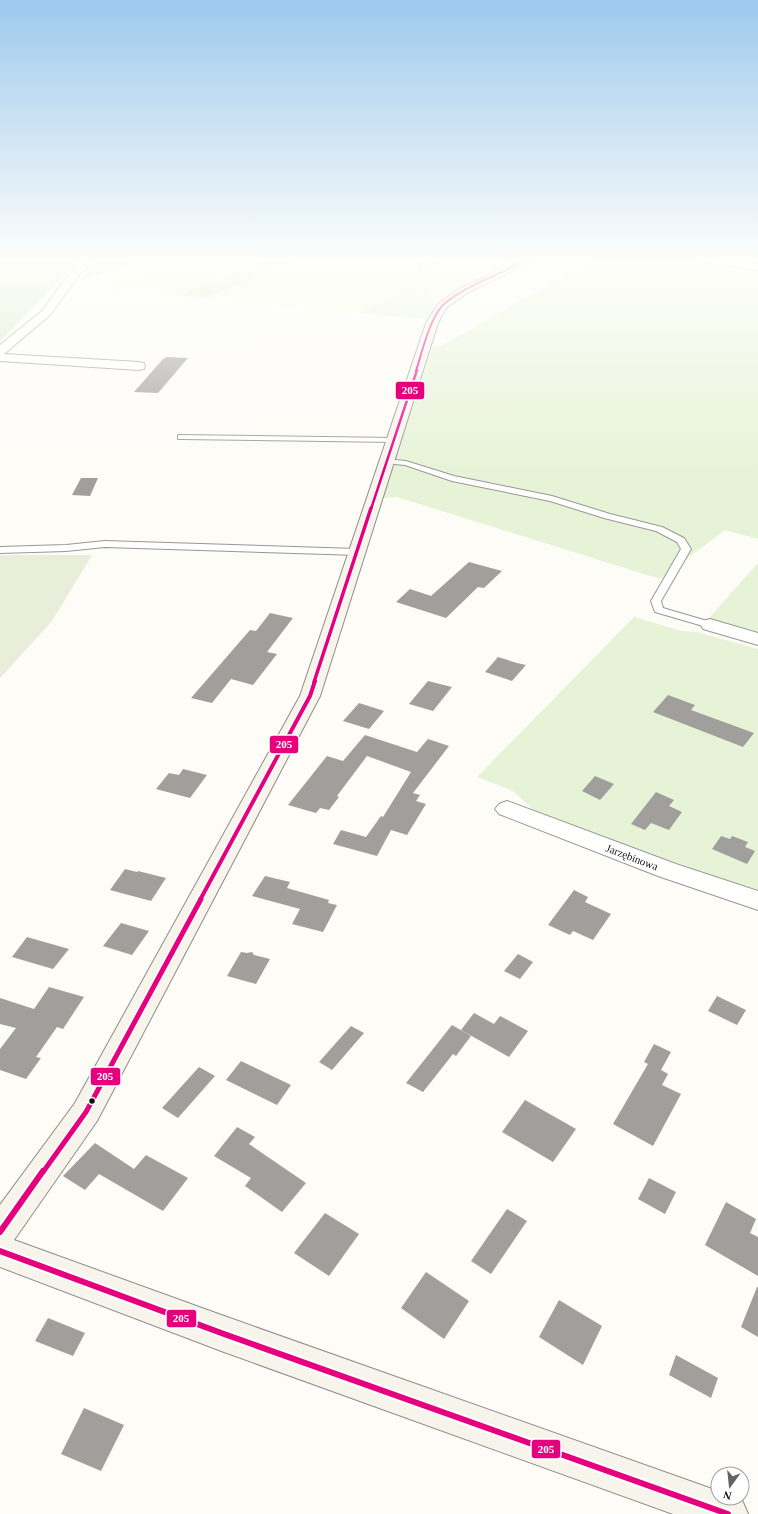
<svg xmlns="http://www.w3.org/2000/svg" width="758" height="1514" viewBox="0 0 758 1514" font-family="Georgia,serif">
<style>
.farmland{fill:#f9f7e4}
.green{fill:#e7f3d7}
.forest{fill:#d8eac5}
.cemetery{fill:#e9eedb}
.building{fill:#a19f9c}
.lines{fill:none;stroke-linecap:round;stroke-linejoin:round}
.lane-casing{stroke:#979795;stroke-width:2}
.street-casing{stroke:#979795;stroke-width:2}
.secondary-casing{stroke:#8e8d8b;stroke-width:2}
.lane{fill:#fffffe;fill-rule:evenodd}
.street{fill:#fffffe;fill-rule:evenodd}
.secondary{fill:#f6f4eb;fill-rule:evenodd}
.bus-1-far5-casing{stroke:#fff;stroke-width:3.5}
.bus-1-far4-casing{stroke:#fff;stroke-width:4.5}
.bus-1-far3-casing{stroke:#fff;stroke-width:6}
.bus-1-far2-casing{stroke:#fff;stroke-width:7}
.bus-1-far1-casing{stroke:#fff;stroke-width:8}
.bus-1-casing{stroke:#fff;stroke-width:10}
.bus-1-far5{stroke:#e5007d;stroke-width:2}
.bus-1-far4{stroke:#e5007d;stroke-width:2.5}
.bus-1-far3{stroke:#e5007d;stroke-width:3.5}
.bus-1-far2{stroke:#e5007d;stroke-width:4}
.bus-1-far1{stroke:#e5007d;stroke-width:5}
.bus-1{stroke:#e5007d;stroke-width:6}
.bus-dot{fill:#111;stroke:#fff;stroke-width:1.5}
.labels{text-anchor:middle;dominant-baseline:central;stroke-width:4;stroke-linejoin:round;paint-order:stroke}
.street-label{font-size:11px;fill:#111;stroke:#fff}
.line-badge{stroke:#fff;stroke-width:1.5}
.badge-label{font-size:11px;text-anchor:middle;font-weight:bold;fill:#fff}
</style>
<rect width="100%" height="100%" fill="#fdfcf7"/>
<path class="farmland" d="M179,260H271L179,295L98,287Z
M297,260H376L420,270L443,260H522L436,302L426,285L358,313L206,298Z"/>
<path class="green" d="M592,260H696L758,269V539L725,530L660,579L397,497L383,498L433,346H441Z
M426,285L436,302L425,319L358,313Z
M758,563V632L709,618Z
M634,617L682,631L697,632L758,649V891L606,838L536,812L513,791L477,777Z"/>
<path class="forest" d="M0,260H79L0,341Z
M98,260H142L79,282Z
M271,260H297L206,298L179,295Z"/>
<path class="cemetery" d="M0,555H92L52,621L0,678Z"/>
<path class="building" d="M167,357L188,358L158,393L134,392L163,359Z
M81,478H98L90,496L72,495Z
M469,562L502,571L484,588L478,587L446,618L396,602L410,589L431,596Z
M270,613L293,618L267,652L277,654L253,685L231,679L212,703L191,698L250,630L256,631Z
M498,657L517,663L526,665L512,681L485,672Z
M428,681L452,687L433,711L409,704Z
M668,695L695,705L691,710L754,733L743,747L653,712Z
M359,703L384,711L369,729L343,721Z
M365,735L417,752L428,739L449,746L413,793L420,795L416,801L426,804L407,835L391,830L377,856L333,844L341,830L366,837L381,816L383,817L411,772L367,756L337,796L339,797L329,810L320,808L316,813L288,805L327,756L343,761Z
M183,769L207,775L190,798L156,789L169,773L179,775Z
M595,776L614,784L600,800L582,791Z
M656,792L674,800L669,806L682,812L669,830L651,823L645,830L631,824Z
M721,836L730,839L732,836L748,842L745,847L755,851L747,864L712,849Z
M125,869L137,872L138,871L166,878L151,901L110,890Z
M265,876L290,882L287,888L329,900L328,903L337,905L323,932L292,924L300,909L252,896Z
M574,890L588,897L585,902L611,914L593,940L573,931L570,935L548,925Z
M121,923L149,931L132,955L103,946Z
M27,937L69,949L53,969L12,957Z
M241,952L247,953L252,952L254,955L270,959L256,984L227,976Z
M518,954L533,962L520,979L504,971Z
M49,987L84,997L63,1029L57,1027L36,1057L41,1058L26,1079L0,1070V1049L16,1028L0,1024V998L34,1009Z
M717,996L746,1010L737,1025L708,1011Z
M474,1013L494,1024L500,1016L528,1031L509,1057L461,1030Z
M452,1025L471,1036L456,1056L453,1054L423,1092L406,1083Z
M351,1026L364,1033L332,1070L319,1062Z
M654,1044L671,1052L661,1070L656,1067L668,1074L662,1085L681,1094L653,1146L613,1124L648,1064L644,1062Z
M241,1061L291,1085L277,1105L226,1080Z
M199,1067L215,1076L178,1118L162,1108Z
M525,1100L576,1129L553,1162L502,1132Z
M237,1127L255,1137L249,1144L306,1183L282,1212L245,1186L251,1178L214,1156Z
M95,1143L134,1169L146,1155L188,1178L163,1211L99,1174L85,1190L63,1176Z
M649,1178L676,1192L665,1214L638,1199Z
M726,1202L756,1219L750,1233L758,1237V1276L705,1245Z
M507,1209L527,1221L491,1274L471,1261Z
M325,1213L359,1234L329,1276L294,1253Z
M426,1272L469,1301L444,1339L401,1308Z
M757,1287H758V1337L741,1327Z
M559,1300L602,1326L583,1365L539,1337Z
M48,1318L85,1333L73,1356L35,1341Z
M676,1355L718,1378L711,1398L669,1375Z
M84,1408L124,1425L101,1471L61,1454Z"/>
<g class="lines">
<defs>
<path id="lane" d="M431,260H440L423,268L418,267Z
M178,435L394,438L398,440L394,442L181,439H178Z
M384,459L406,461L454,476L552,496L610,514L662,527L684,538L691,549L661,601L663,608L714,623L715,625L710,628L655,612L651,601L681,549L677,542L656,531L604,518L550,501L452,481L405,465L384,463Z
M105,541L358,549L363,552L358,555L105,547L66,551L0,553V547L66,545Z"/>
<path id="street" d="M84,260H96L80,274L50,315L4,354L139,362L144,363L145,366L144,369L139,370L0,361V345L42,311L72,270Z
M701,260H732L758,264V270L706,263Z
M710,619L758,633V645L703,629L701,625L703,621Z
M507,801L676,864L758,891V910L658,876L499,814L495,809L499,804Z"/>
<path id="secondary" d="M520,260H534L467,293L446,308L438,323L320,696L97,1121L14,1240L224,1316L718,1491V1498H738L742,1500L748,1514H673L224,1352L0,1267V1205L75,1103L300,696L426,323L438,304L459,289Z"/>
</defs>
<use href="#lane" class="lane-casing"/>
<use href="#street" class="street-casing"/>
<use href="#secondary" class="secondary-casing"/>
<use href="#lane" class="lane"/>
<use href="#street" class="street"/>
<use href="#secondary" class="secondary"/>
<defs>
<path id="bus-1-far5" d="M416,371C422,352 429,321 442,306C458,289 506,271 528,260"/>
<path id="bus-1-far4" d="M371,509L417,370"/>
<path id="bus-1-far3" d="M314,682L371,508"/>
<path id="bus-1-far2" d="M200,900L310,696L315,681"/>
<path id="bus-1-far1" d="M43,1172L86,1112L201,899"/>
<path id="bus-1" d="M0,1232L43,1171
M0,1251L224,1334L728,1514"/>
</defs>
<use href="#bus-1-far5" class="bus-1-far5-casing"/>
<use href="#bus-1-far4" class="bus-1-far4-casing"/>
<use href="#bus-1-far3" class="bus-1-far3-casing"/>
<use href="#bus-1-far2" class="bus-1-far2-casing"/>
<use href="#bus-1-far1" class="bus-1-far1-casing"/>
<use href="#bus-1" class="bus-1-casing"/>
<use href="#bus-1-far5" class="bus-1-far5"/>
<use href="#bus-1-far4" class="bus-1-far4"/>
<use href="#bus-1-far3" class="bus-1-far3"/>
<use href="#bus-1-far2" class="bus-1-far2"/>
<use href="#bus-1-far1" class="bus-1-far1"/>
<use href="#bus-1" class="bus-1"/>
</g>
<linearGradient id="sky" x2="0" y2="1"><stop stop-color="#9dc9ee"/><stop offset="0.55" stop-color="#fefefb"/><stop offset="1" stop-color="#fefefb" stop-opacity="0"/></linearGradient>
<rect width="758" height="472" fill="url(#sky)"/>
<circle class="bus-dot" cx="92" cy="1101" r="3.5"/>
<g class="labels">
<g class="street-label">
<text transform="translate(632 857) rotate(21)">Jarzębinowa</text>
</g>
</g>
<g class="line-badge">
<rect x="395" y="381" width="30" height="19" rx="4" fill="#e5007d"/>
<rect x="269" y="735" width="30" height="19" rx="4" fill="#e5007d"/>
<rect x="90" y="1067" width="31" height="19" rx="4" fill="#e5007d"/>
<rect x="166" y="1309" width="31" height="19" rx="4" fill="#e5007d"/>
<rect x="531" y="1439" width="30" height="20" rx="4" fill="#e5007d"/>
</g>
<g class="badge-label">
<text x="410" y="394">205</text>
<text x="284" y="748">205</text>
<text x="105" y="1080">205</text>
<text x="181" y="1322">205</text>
<text x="546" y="1453">205</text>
</g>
<g transform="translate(730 1486) rotate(195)"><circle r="19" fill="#ffffff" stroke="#a0a0a0"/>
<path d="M0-3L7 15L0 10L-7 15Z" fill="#646362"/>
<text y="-6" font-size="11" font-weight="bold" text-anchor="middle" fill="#111111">N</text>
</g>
</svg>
